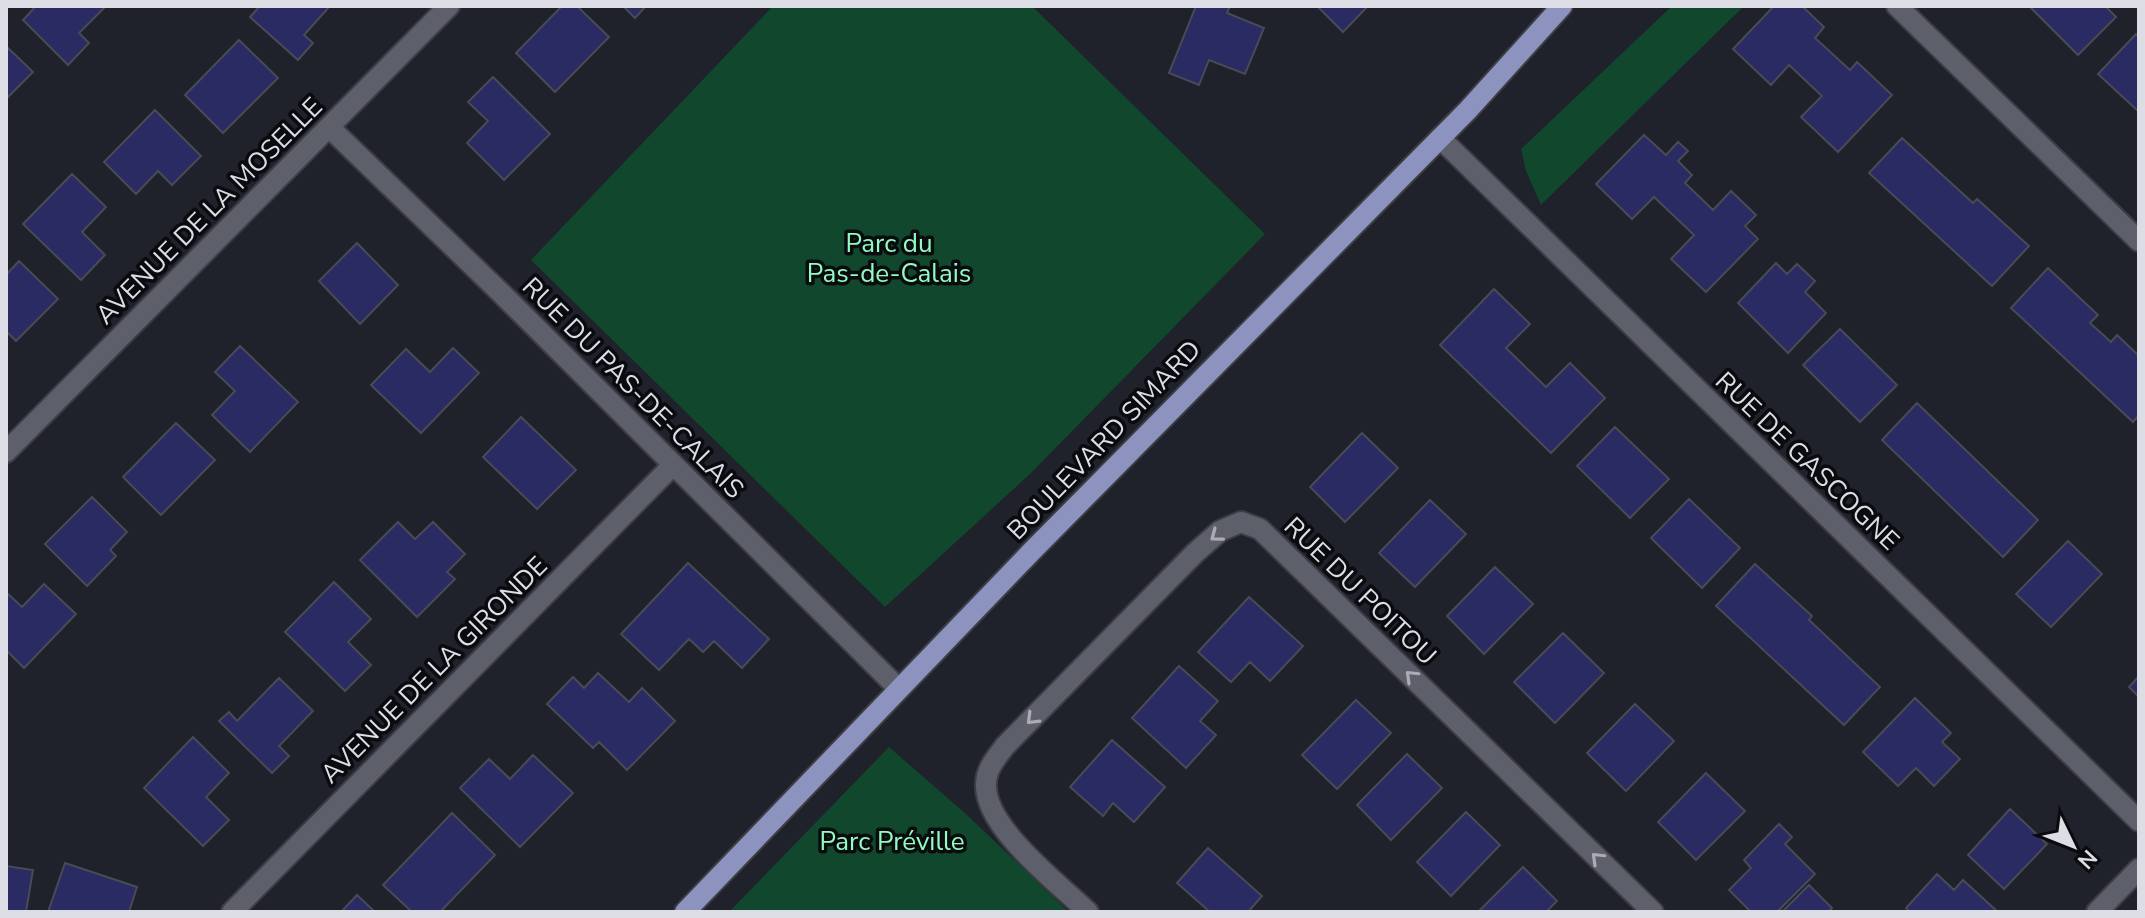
<svg xmlns="http://www.w3.org/2000/svg" width="2145" height="918" viewBox="0 0 2145 918" font-family="'Nunito Sans',sans-serif">
<style>
.green{fill:#11482d}
.building{fill:#2a2b63;stroke:#484a55;stroke-width:2}
.lines{fill:none;stroke-linecap:round;stroke-linejoin:round}
.minor-casing{stroke:#3c3d45;stroke-width:24}
.major-casing{stroke:#3c3d45;stroke-width:24}
.minor{stroke:#5d5f6b;stroke-width:20}
.major{stroke:#8c93be;stroke-width:20}
.oneway{stroke:#aaabb4}
.labels{text-anchor:middle;dominant-baseline:central;stroke-width:7;stroke-linejoin:round;paint-order:stroke}
.street-label{font-size:26px;fill:#dddee5;stroke:#0a0b0f}
.park-label{font-size:26px;fill:#93fac0;stroke:#0a0b0f}
</style>
<rect width="100%" height="100%" fill="#1f212b"/>
<path class="green" d="M773,6H1032L1265,234L1031,473L885,607L531,260Z
M1672,6H1744L1541,205L1526,171L1521,149Z
M889,747L967,815L1069,912H729Z"/>
<path class="building" d="M36,6H106L79,33L89,43L68,65L23,20Z
M260,6H330L304,35L313,43L298,60L250,17Z
M562,6H577L609,37L555,92L516,53Z
M623,6H646L635,18Z
M1196,6H1230L1227,13L1264,28L1245,74L1209,60L1199,85L1169,73Z
M1317,6H1368L1343,32Z
M1774,6H1802L1824,27L1815,38L1850,70L1857,62L1892,95L1838,152L1801,117L1822,96L1789,65L1771,85L1733,49Z
M2029,6H2105L2116,17L2078,55Z
M2136,34L2139,37V112L2098,74Z
M239,40L278,78L223,133L185,95Z
M6,46L33,72L6,99Z
M493,77L550,134L504,180L467,143L488,121L468,102Z
M155,110L201,156L172,185L158,171L136,194L104,162Z
M1644,135L1666,155L1678,142L1688,151L1678,161L1692,175L1685,183L1713,210L1731,191L1756,215L1745,226L1758,239L1706,292L1671,259L1694,235L1654,197L1632,219L1596,184Z
M1902,138L1973,203L1977,199L2029,246L1992,286L1869,173Z
M72,174L106,207L82,232L105,255L81,280L23,224Z
M357,243L398,285L360,324L319,281Z
M19,261L58,299L16,341L6,331V275Z
M1776,263L1787,274L1797,264L1815,281L1805,292L1826,313L1788,353L1738,303Z
M2048,268L2098,315L2090,323L2111,342L2117,335L2139,356V415L2133,422L2011,308Z
M1494,289L1530,324L1506,348L1546,387L1570,363L1605,398L1551,453L1440,345Z
M1840,329L1897,385L1860,422L1803,365Z
M240,346L298,402L250,452L212,415L235,391L215,372Z
M453,348L479,373L421,433L371,385L406,349L430,372Z
M1917,403L2038,520L2003,557L1882,440Z
M521,417L576,470L537,509L483,457Z
M176,423L215,460L161,515L123,477Z
M1615,427L1669,479L1630,518L1577,466Z
M1362,433L1398,468L1345,522L1310,487Z
M92,497L127,532L110,550L116,556L87,586L45,544Z
M1689,499L1740,548L1702,588L1651,538Z
M1430,500L1466,534L1415,587L1379,553Z
M398,522L415,539L433,522L465,554L447,572L455,579L417,617L360,560Z
M2068,541L2102,574L2051,627L2016,594Z
M688,563L769,639L742,668L714,641L703,652L689,639L659,670L621,634Z
M1755,564L1812,616L1809,620L1880,687L1844,725L1716,606Z
M1495,567L1533,604L1484,654L1447,616Z
M334,582L371,619L348,642L371,665L345,691L285,632Z
M44,584L76,614L24,668L6,650V592L22,607Z
M1249,597L1303,646L1270,681L1250,662L1231,682L1198,652Z
M1563,633L1604,673L1555,723L1514,682Z
M1179,666L1218,701L1200,721L1216,735L1186,768L1132,718Z
M598,673L629,702L642,688L675,721L627,770L599,742L593,748L547,704L573,677L584,688Z
M2139,676V697L2129,687Z
M279,678L313,711L279,746L289,756L272,773L219,721L229,712L237,721Z
M1915,698L1951,733L1942,742L1960,759L1934,786L1916,768L1898,786L1863,752Z
M1356,700L1391,733L1337,789L1302,755Z
M1635,704L1674,741L1626,791L1587,753Z
M193,737L229,773L206,797L229,820L203,846L144,788Z
M1112,740L1165,787L1134,822L1113,803L1103,816L1070,787Z
M1407,754L1442,788L1391,840L1357,805Z
M533,755L573,793L520,847L460,788L489,759L510,779Z
M1706,773L1745,811L1696,860L1658,822Z
M2010,809L2047,844L2004,889L1968,855Z
M1466,812L1500,845L1451,896L1417,862Z
M452,813L495,855L440,912H412L383,885Z
M1779,824L1792,837L1785,844L1815,874L1777,912H1751L1729,890L1751,868L1744,860Z
M1208,848L1262,896L1248,912H1210L1177,883Z
M65,863L137,887L129,912H48Z
M6,866L33,870L26,912H6Z
M1523,867L1557,901L1546,912H1478Z
M1937,874L1954,890L1963,880L1998,912H1910L1906,908Z
M1809,885L1832,908L1828,912H1782Z
M357,895L375,912H341Z"/>
<g class="lines">
<defs>
<path id="minor" d="M1897,6L2139,241
M329,127L500,292L899,689
M1440,138L2139,821
M6,452L449,6
M232,912L673,465
M1088,912C1058,883 984,827 986,784C986,769 996,758 1005,746L1195,553L1220,531L1241,522L1260,529L1653,912
M2097,912L2139,869"/>
<path id="major" d="M685,912L1033,550L1468,110L1562,6"/>
</defs>
<use href="#minor" class="minor-casing"/>
<use href="#major" class="major-casing"/>
<use href="#minor" class="minor"/>
<use href="#major" class="major"/>
</g>
<defs><path id="oneway-chevron" d="M-2-3.5L2.5 0L-2 3.5" fill="none" stroke-width="1.6" stroke-linecap="round" stroke-linejoin="round" transform="scale(2)"/></defs>
<g class="oneway">
<use href="#oneway-chevron" transform="translate(1216 536) rotate(143)"/>
<use href="#oneway-chevron" transform="translate(1411 676) rotate(-136)"/>
<use href="#oneway-chevron" transform="translate(1032 719) rotate(135)"/>
<use href="#oneway-chevron" transform="translate(1597 858) rotate(-136)"/>
</g>
<g class="labels">
<g class="street-label">
<text transform="translate(209 211) rotate(-45)">AVENUE DE LA MOSELLE</text>
<text transform="translate(633 388) rotate(45)">RUE DU PAS-DE-CALAIS</text>
<text transform="translate(1104 440) rotate(-46)">BOULEVARD SIMARD</text>
<text transform="translate(1807 461) rotate(44)">RUE DE GASCOGNE</text>
<text transform="translate(1360 591) rotate(44)">RUE DU POITOU</text>
<text transform="translate(434 670) rotate(-45)">AVENUE DE LA GIRONDE</text>
</g>
<g class="park-label">
<text x="889" y="243">Parc du<tspan x="889" dy="30">Pas-de-Calais</tspan></text>
<text x="892" y="841">Parc Préville</text>
</g>
</g>
<rect width="2145" height="918" fill="none" stroke="#dddee5" stroke-width="16"/>
<g transform="translate(2073 846) rotate(133)" stroke="#0a0b0f" stroke-width="6" paint-order="stroke">
<path d="M0-6L14 30L0 20L-14 30Z" fill="#dddee5"/>
<text y="-12" font-size="22" font-weight="bold" text-anchor="middle" fill="#dddee5">N</text>
</g>
</svg>
